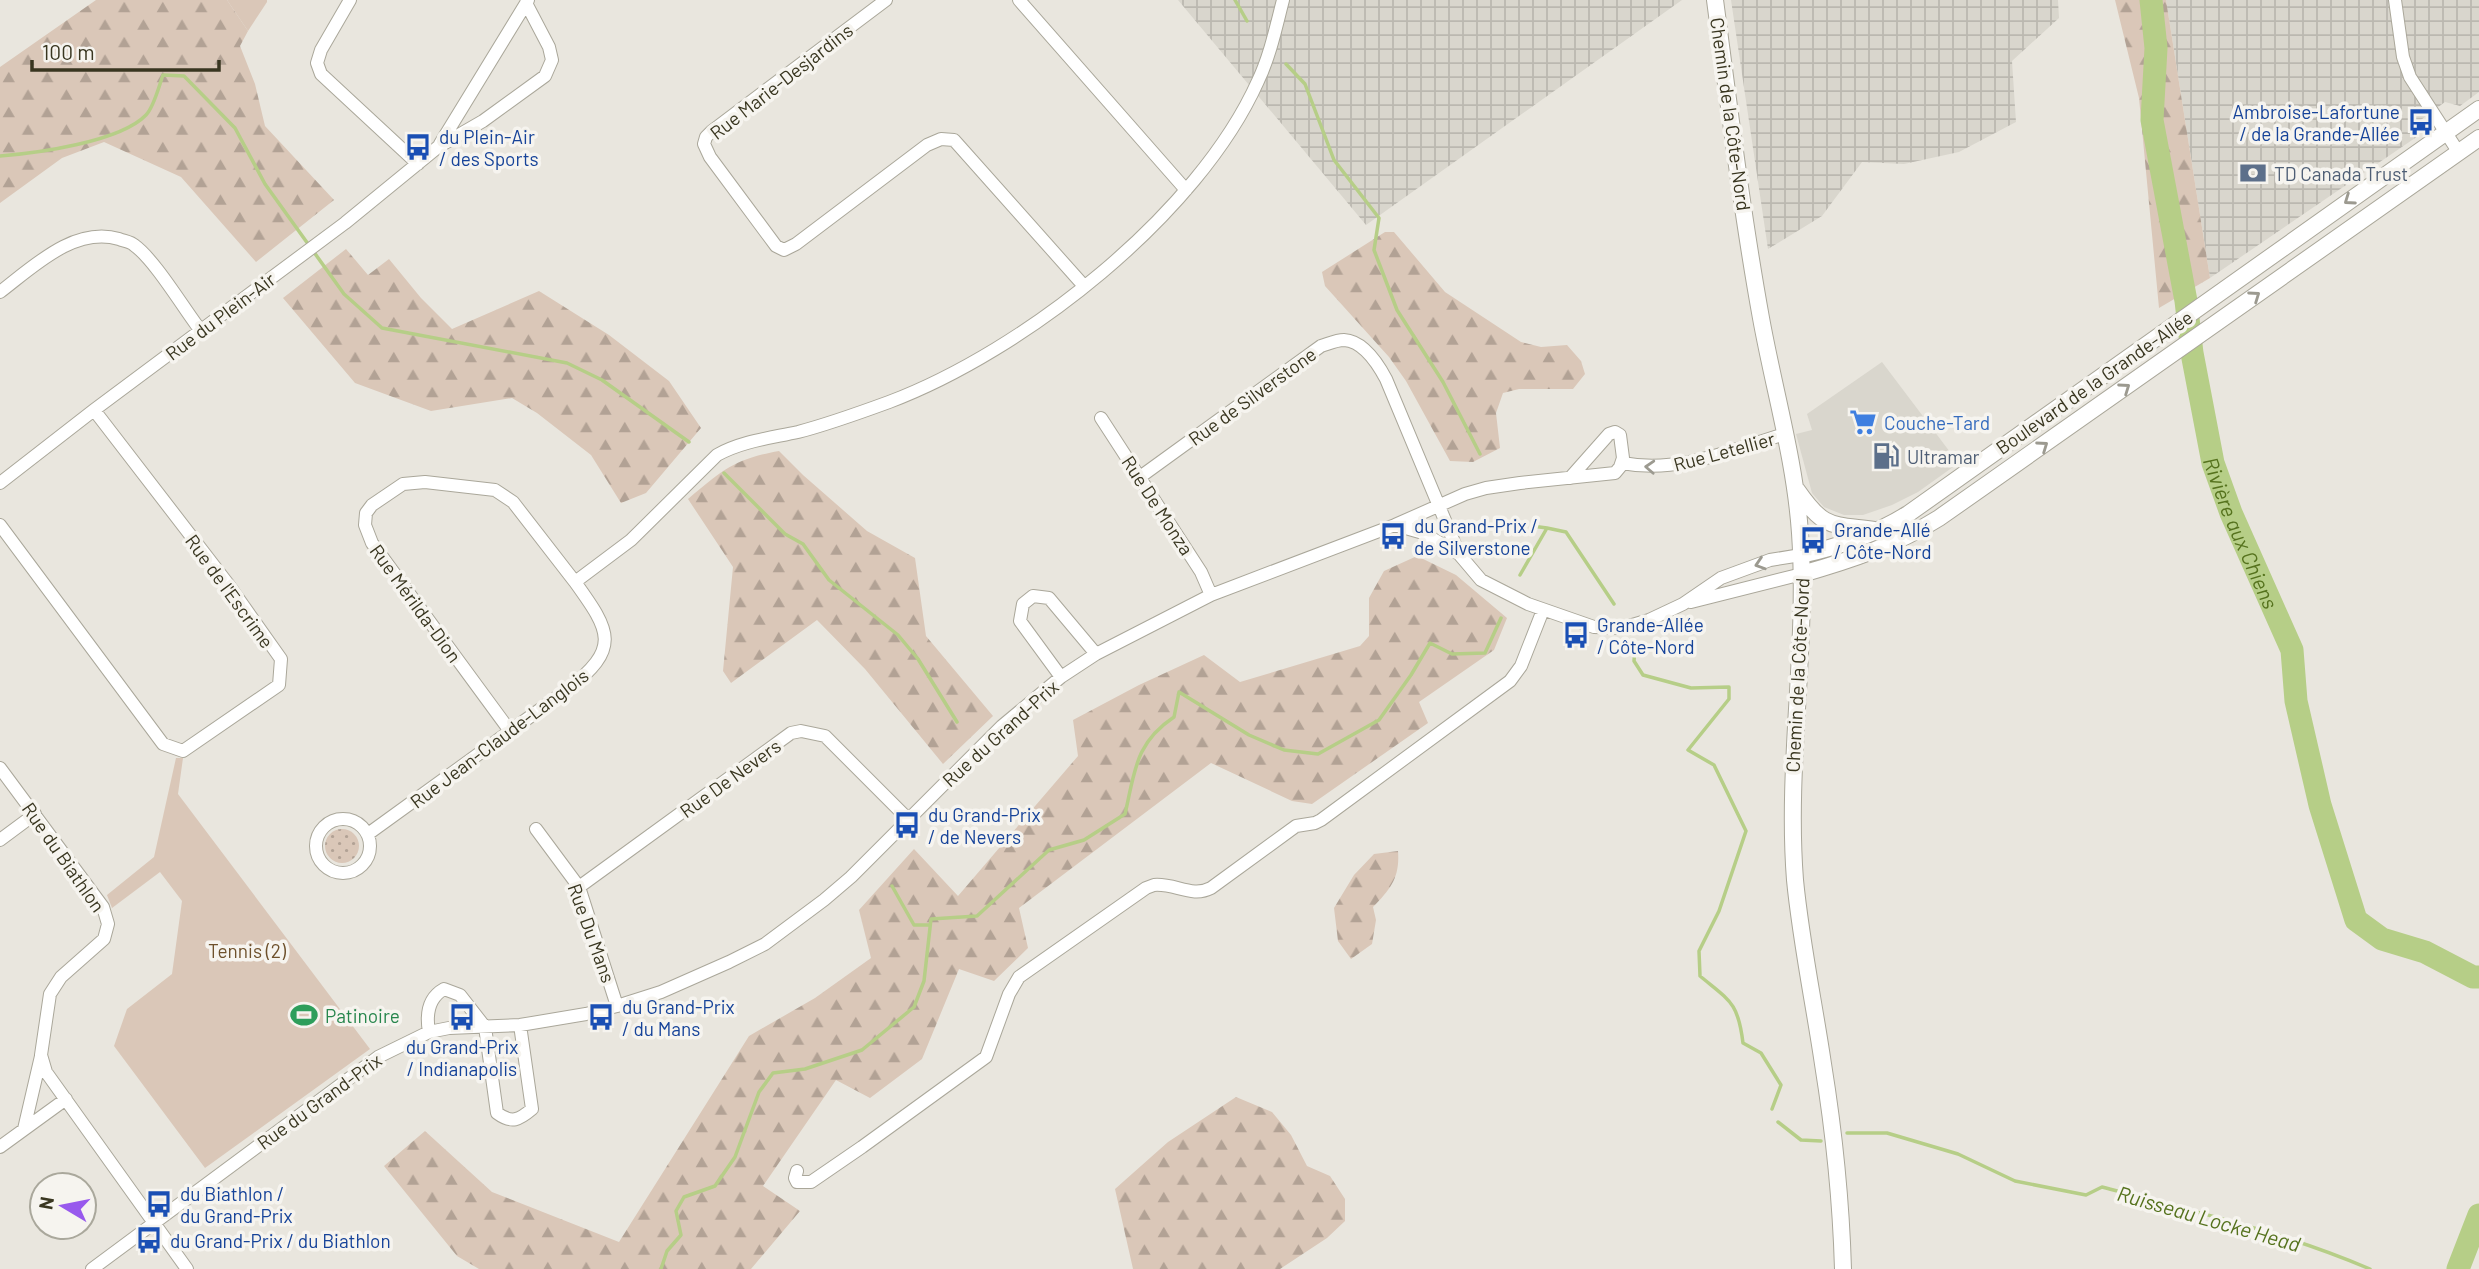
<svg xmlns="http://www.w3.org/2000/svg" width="2479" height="1269" viewBox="0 0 2479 1269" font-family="Barlow,sans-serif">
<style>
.built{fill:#d9d6cd}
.industrial{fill:url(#industrial-grid)}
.grass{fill:url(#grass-dots)}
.forest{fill:url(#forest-firs)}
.green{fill:#dac7b8}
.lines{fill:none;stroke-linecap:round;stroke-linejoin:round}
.stream{stroke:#b6ce87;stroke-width:3.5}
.river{stroke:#b6ce87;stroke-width:23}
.minor-casing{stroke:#aaa79a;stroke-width:14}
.tertiary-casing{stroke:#aaa79a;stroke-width:18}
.minor{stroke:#fff;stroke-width:12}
.tertiary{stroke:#fff;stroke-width:16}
.oneway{stroke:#9c9a90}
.labels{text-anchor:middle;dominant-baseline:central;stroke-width:7;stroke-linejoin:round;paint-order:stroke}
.street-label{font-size:19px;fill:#393620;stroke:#f6f4ef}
.transit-label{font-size:19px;fill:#164399;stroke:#f6f4ef;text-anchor:start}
.service-label{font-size:19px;fill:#4e5e75;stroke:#f6f4ef;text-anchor:start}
.shop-label{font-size:19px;fill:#366cbe;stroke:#f6f4ef;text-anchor:start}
.park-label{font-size:19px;fill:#6e512c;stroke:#f6f4ef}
.leisure-label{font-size:19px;fill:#27864d;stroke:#f6f4ef;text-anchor:start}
.water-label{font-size:21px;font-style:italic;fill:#55721d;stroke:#f6f4ef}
</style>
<defs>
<pattern id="industrial-grid" width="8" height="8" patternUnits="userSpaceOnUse" patternTransform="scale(1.75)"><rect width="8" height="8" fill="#d9d6cd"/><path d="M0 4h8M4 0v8" fill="none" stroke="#bbb8b0"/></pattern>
<pattern id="grass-dots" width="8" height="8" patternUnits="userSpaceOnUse" patternTransform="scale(1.75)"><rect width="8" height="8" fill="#dac7b8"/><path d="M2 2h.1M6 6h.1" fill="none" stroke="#b2a295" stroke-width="1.8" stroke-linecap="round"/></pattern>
<pattern id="forest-firs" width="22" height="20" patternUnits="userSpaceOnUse" patternTransform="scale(1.75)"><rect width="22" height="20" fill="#dac7b8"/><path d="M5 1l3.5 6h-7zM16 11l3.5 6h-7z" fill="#b2a295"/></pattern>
</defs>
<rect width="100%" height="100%" fill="#e9e6de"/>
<path class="built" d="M1882,362L1956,460L1960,462L1918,492L1892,505L1863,515H1844L1824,507L1812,493L1796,434L1812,430L1807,414Z"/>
<path class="industrial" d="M1178,0H1682L1366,225Z
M1731,0H2058L2059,18L2012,61L2016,122L1959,152L1904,164L1862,162L1822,216L1768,249Z
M2166,0H2479V92L2460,106L2445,102L2418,122V136L2210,278Z"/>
<path class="grass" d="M325 846a17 17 0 1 1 34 0a17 17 0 1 1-34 0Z"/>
<path class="forest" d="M96,0H227L248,31L240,46L255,84L265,126L334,200L256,262L181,177L104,142L62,158L0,203V67Z
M2115,0H2166L2210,278L2159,308L2139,98Z
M1385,232H1394L1445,292L1521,342L1541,347L1567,345L1581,361L1585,374L1573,389H1519L1503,393L1496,413L1500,448L1473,462L1450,461L1406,381L1389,357L1325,286L1322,272Z
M346,249L368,275L389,259L421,298L452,329L539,291L609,335L669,381L701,428L646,493L621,503L591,455L537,413L512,398L431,411L355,383L283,298Z
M779,451L803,475L867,531L915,558L926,636L993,716L943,764L865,669L817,620L731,683L723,671L733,567L688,499C723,470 734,459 779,451Z
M1417,556L1456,575L1507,618L1494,650L1419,702L1428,723L1312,804L1292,801L1211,763L1019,908L1028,948L994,981L959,969L922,1059L870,1098L836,1080L763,1186L800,1211L751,1269H479L457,1256L384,1166L425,1131L492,1192L619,1242L749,1036L815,998L871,958L859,910L914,849L958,896L1078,756L1073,720L1139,685L1204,655L1240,682L1360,646L1369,636V598L1384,571Z
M1398,851C1400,877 1391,889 1373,907L1376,920L1372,944L1351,959L1338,941L1334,908L1354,875L1374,854Z
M1236,1097L1272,1112L1291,1135L1307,1166L1330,1176L1345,1199V1221L1327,1238L1280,1269H1133L1115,1189L1168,1142Z"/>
<path class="green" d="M227,0H267V2L248,31Z
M176,758H183L178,794L370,1049L205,1168L114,1046L127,1009L172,974L182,901L160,872L112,908L107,895L154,857Z"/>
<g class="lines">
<path class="stream" d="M1235,0L1247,21
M1286,64L1305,84L1334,160L1379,218L1374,250L1397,310L1443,382L1480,454
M0,156C37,153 120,142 146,115C154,107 159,86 163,75L184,76L235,128L265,184L344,294L382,328L567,363L602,380L689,442
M724,473L785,534L803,544L829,580L898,635L918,659L957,722
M1532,526L1547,528
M1520,575L1547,528L1566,532L1614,604
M1635,647L1634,661L1643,675L1691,688L1729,687V699L1688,750L1714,765L1746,831L1719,911L1699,951L1700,976C1730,1001 1738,1002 1743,1043L1761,1053L1781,1085L1772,1109
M892,886L914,925H930
M1778,1122L1801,1140L1821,1141
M1847,1133H1887L1958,1154L2015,1181L2086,1195L2102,1187C2192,1211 2284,1232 2370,1269
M661,1269L667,1251L681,1235L676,1211L684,1197L715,1186L735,1157L759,1092L773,1073L805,1069L862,1050L914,1007L924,981L931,919L977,916L1049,850L1084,840L1125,814C1135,771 1135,743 1174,717L1179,692L1249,735L1284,750L1318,754L1379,720L1411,675L1430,643L1452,654L1485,653L1501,618"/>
<g class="river">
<path id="s1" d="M2151,0L2156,48L2152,120L2186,301L2192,353L2213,463L2231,513L2292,650L2296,701L2320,805L2356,920L2382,939L2425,952L2473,977H2479"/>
<path d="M2458,1269L2479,1215"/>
</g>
<defs>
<path id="minor" d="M350,0L321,50L317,63L321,74L418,164
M886,0L712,131L706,137L704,144L710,157L776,246L784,250L796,244L927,145L941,139L954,140L1084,286
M1019,0L1186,190
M2395,0L2403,57L2410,77L2459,153
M440,144L528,0
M0,292C33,267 74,226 119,239C124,241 131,242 134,245C155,260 184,309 201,331
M1101,418L1201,572L1211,595
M1622,463C1680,474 1730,450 1785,434
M1140,477L1321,346C1328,344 1336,340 1344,340C1363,341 1378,364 1386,379L1459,554L1481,580L1528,604L1594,627L1622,628L1649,620L1683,604L1721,578L1770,560L1801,555
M0,483L94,410L345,223L438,147L483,121L545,76L552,60L549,47L526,3
M0,525L163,744L183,751L279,685L281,659L228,584L94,410
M1395,525L1423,533L1457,553
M1691,602L1802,574
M1061,677L1020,621L1023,604L1033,596L1049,598L1096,654
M510,731L372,543L365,525L366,513L372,505L403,484L425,482L495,490L513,502L575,582
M0,768L103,907L108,924L104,939L61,977L50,994L41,1055L46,1072L187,1269
M316 846a27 27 0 1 1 54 0a27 27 0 1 1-54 0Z
M536,829L579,887L617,1006
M368,834L567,690C621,648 611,632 575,582L631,540L717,455C742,441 771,438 798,432C829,424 859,413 889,402C1024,351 1198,215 1258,81C1270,56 1276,27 1283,0
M0,840L35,814
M579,887L791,733L801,731L825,736L908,819
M429,1032C426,1015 428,998 444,989L460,995L485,1027L497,1113C512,1124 519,1120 532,1109L520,1025
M24,1129L41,1056
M0,1147L66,1099
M797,1171L795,1178L797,1182H811L862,1147L986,1057L1009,994L1019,977L1146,888L1154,885C1175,883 1192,898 1211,888L1296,826L1315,823L1321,820L1510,681L1521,666L1543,610
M92,1269L378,1057L429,1032L449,1028L520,1025L586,1014L617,1006L661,992L729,962L765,944L824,900L851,877L1002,726L1061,677L1096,654L1211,595L1395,525L1465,494L1486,488L1520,483L1615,473L1620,467L1623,458L1620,435L1615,432L1609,434L1570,478"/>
<path id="tertiary" d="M1715,0C1729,106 1742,213 1761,318C1774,390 1795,460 1800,533C1808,649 1786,764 1795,880C1801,942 1814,1003 1823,1064C1834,1132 1841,1200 1843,1269
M1797,490C1824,529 1830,524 1874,530
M1801,555C1838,547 1876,534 1908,514L2479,109
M1802,574C1851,560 1896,545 1939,518L2479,138"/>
</defs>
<use href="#minor" class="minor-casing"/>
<use href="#tertiary" class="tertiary-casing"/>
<use href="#minor" class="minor"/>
<use href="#tertiary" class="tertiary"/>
</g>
<defs><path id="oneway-chevron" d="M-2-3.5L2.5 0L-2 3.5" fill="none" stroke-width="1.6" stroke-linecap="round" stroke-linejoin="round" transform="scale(1.75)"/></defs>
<g class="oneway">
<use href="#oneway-chevron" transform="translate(2349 200) rotate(145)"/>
<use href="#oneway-chevron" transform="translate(2255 296) rotate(-35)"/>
<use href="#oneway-chevron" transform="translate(2125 388) rotate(-35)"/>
<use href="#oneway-chevron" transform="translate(2043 446) rotate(-35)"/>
<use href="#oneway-chevron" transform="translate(1650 467) rotate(-177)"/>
<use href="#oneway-chevron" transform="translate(1760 564) rotate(162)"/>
</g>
<defs>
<symbol id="bus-bare" viewBox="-9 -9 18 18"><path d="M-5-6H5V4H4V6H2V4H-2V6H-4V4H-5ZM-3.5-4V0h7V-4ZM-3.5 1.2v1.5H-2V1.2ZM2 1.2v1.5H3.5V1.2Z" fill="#1a4fb4" stroke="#f6f4ef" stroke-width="2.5" paint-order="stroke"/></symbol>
<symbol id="bank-bare" viewBox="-9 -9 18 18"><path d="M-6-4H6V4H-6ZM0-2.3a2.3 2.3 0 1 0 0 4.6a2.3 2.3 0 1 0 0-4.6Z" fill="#5c6f8a" stroke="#f6f4ef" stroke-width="2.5" paint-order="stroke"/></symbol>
<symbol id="supermarket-bare" viewBox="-9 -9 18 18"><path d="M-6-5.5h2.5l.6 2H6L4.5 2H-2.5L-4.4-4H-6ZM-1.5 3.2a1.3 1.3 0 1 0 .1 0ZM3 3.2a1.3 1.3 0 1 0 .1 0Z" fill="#3f7fe0" stroke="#f6f4ef" stroke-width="2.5" paint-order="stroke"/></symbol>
<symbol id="fuel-bare" viewBox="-9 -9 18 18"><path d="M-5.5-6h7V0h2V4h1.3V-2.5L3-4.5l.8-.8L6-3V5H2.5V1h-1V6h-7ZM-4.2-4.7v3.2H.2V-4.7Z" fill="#5c6f8a" stroke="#f6f4ef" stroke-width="2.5" paint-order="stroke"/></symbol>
<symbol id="stadium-bare" viewBox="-9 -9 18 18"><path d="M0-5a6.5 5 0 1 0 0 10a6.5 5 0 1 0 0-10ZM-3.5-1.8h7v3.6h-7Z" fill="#2e9e5b" stroke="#f6f4ef" stroke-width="2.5" paint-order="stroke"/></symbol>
</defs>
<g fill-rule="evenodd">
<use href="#bus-bare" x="2402" y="103" width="38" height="38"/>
<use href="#bus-bare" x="399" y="128" width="38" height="38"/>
<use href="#bank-bare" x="2234" y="154" width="38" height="38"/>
<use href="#supermarket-bare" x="1844" y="403" width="38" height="38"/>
<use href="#fuel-bare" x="1867" y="437" width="38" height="38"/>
<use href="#bus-bare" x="1374" y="517" width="38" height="38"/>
<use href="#bus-bare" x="1794" y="521" width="38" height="38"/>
<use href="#bus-bare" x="1557" y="616" width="38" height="38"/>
<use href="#bus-bare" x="888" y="806" width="38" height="38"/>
<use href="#stadium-bare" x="285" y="996" width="38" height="38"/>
<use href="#bus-bare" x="443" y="998" width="38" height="38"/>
<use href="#bus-bare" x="582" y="998" width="38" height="38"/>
<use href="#bus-bare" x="140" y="1185" width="38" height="38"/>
<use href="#bus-bare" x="130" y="1221" width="38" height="38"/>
</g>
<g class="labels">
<g class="street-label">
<text transform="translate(781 81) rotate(-38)">Rue Marie-Desjardins</text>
<text transform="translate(1731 114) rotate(82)">Chemin de la Côte-Nord</text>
<text transform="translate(220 316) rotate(-37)">Rue du Plein-Air</text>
<text transform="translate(2094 382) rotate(-35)">Boulevard de la Grande-Allée</text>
<text transform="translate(1252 396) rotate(-36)">Rue de Silverstone</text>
<text transform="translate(1724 451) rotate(-15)">Rue Letellier</text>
<text transform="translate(1158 505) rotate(57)">Rue De Monza</text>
<text transform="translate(230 591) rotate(54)">Rue de l'Escrime</text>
<text transform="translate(416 603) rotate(54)">Rue Mérilda-Dion</text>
<text transform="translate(1797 675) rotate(-87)">Chemin de la Côte-Nord</text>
<text transform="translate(1000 733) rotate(-42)">Rue du Grand-Prix</text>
<text transform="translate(499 738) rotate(-37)">Rue Jean-Claude-Langlois</text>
<text transform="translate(730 778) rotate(-36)">Rue De Nevers</text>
<text transform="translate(64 857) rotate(55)">Rue du Biathlon</text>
<text transform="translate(592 933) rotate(70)">Rue Du Mans</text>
<text transform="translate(319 1101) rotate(-36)">Rue du Grand-Prix</text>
</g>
<g class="transit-label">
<text x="2400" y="111" text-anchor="end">Ambroise-Lafortune<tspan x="2400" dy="22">/ de la Grande-Allée</tspan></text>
<text x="439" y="136">du Plein-Air<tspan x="439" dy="22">/ des Sports</tspan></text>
<text x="1414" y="525">du Grand-Prix /<tspan x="1414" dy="22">de Silverstone</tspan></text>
<text x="1834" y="529">Grande-Allé<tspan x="1834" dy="22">/ Côte-Nord</tspan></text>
<text x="1597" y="624">Grande-Allée<tspan x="1597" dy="22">/ Côte-Nord</tspan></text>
<text x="928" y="814">du Grand-Prix<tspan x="928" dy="22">/ de Nevers</tspan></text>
<text x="622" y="1006">du Grand-Prix<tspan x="622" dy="22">/ du Mans</tspan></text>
<text x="462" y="1046" text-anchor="middle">du Grand-Prix<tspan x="462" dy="22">/ Indianapolis</tspan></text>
<text x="180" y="1193">du Biathlon /<tspan x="180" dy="22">du Grand-Prix</tspan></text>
<text x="170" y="1240">du Grand-Prix / du Biathlon</text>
</g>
<g class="service-label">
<text x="2274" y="173">TD Canada Trust</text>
<text x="1907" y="456">Ultramar</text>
</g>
<g class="shop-label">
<text x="1884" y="422">Couche-Tard</text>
</g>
<g class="park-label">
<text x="247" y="950">Tennis (2)</text>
</g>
<g class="leisure-label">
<text x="325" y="1015">Patinoire</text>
</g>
<g class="water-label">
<text stroke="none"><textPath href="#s1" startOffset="544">Rivière aux Chiens</textPath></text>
<text transform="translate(2209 1218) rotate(16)">Ruisseau Locke Head</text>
</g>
</g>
<g transform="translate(63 1206) rotate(280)"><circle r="33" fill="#f6f4ef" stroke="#aaa89c" stroke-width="2"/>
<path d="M0-5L12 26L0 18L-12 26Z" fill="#9859ed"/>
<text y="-10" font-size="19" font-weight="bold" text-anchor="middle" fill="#393620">N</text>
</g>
<path d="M32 60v10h187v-10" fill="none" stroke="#393620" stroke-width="3.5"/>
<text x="42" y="60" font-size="21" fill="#393620" stroke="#f6f4ef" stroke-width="5" paint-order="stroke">100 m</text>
</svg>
